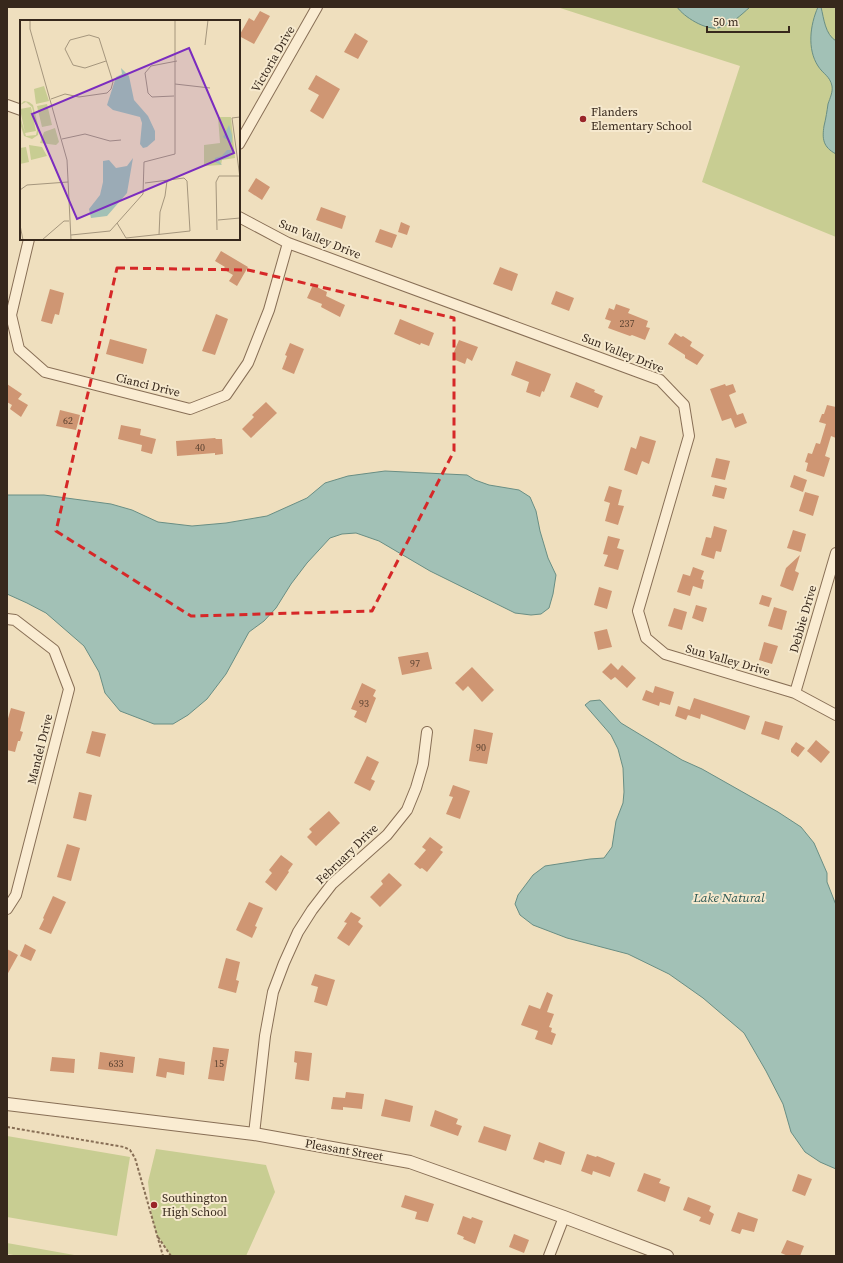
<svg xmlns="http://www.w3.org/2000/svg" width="843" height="1263" viewBox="0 0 843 1263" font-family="'Source Serif 4',serif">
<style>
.green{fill:#c8cd92}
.water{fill:#a2c1b6;stroke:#698e84}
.building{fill:#cf9673}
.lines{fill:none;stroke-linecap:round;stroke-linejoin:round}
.minor-casing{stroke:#886f56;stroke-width:12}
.tertiary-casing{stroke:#886f56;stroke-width:14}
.path{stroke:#886f56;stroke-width:2;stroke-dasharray:3 2;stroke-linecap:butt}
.minor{stroke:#faecd2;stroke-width:10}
.tertiary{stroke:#faecd2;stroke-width:12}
.marked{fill:none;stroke:#d62828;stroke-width:3;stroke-dasharray:8 5;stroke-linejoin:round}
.poi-dot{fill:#992529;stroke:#f6e9ce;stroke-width:1.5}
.labels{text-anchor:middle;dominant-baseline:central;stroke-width:4;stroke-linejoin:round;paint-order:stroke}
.number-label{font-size:10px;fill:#5d4432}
.street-label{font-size:12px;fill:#37281c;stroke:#f6e9ce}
.poi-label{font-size:12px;fill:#37281c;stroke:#f6e9ce;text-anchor:start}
.water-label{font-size:13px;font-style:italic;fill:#2a5753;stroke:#f6e9ce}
.inset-road{fill:none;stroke:#a5967d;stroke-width:1}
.view{fill:#7b2cbf;fill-opacity:0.15;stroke:#7b2cbf;stroke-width:2}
.inset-edge{fill:none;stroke:#37281c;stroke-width:2}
</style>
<rect width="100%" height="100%" fill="#efdfbe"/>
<path class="green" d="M557,7H836V237L702,182L740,66Z
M7,1136L130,1157L117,1236L7,1217Z
M156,1149L266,1165L275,1192L246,1256H171L156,1233L152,1218L148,1182Z
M7,1243L80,1256H20L7,1254Z"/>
<path class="water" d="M677,7H750C741,15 731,25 718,28C705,30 684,17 677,7Z
M818,7H821C824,19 825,34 836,41V154C823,147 822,139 824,126C826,118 827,111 828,104C830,98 833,92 832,86C830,76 823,74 818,66C807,49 810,25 818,7Z
M385,471L467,475L475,480L489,485L519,490L530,497L536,511L540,531L548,558L556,575L553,594L549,608L541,614L531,615L515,613L430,571L379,541L356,533L342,534L330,538L307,563L291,584L276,608L264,621L249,632L226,674L207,699L188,715L173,724H154L120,711L105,693L99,672L84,646L46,613L27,603L7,594V495H44L111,504L132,510L158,522L192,526L226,523L267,516L307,498L325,483L348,476Z
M600,700L621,723L682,760L702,769L778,812L801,827L814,843L827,873V882L836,905V1169L820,1162L805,1152L791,1132L783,1104L766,1071L744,1033L703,998L669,974L628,954L567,938L533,925L520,915L515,904L518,895L533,875L545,866L590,859L604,858L612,847L616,821L623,803L624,792L623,768L618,749L611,735L585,705L590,701Z"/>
<path class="building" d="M260,11L270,16L254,44L239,36L249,18L254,21Z
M355,33L368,41L358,59L344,52Z
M316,75L340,89L323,119L310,111L319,95L308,89Z
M256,178L270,187L262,200L248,191Z
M321,207L346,216L342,229L316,220Z
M401,222L410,226L407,235L398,232Z
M380,229L397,235L392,248L375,242Z
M221,251L248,267L237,286L229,281L233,275L223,269L225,267L215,261Z
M500,267L518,274L512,291L493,284Z
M313,285L327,292L326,296L345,305L340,317L321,307L322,304L307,298Z
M50,289L64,293L59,315L55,314L52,324L41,321Z
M556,291L574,298L569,311L551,304Z
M616,304L630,309L628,313L648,321L646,327L650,328L645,340L632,335L630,336L608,328L611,321L605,319L609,308L614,310Z
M216,314L228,319L215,355L202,351Z
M400,319L434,333L429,346L421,343L420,345L394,334Z
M675,333L681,337L683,336L692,342L690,346L704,355L697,365L685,358V355L668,344Z
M110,339L147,349L143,364L106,354Z
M459,340L478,347L472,361L467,358L465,364L453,359L455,355L453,354Z
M290,343L304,349L294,374L282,369L287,356L285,355Z
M516,361L551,374L544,392L542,391L540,397L526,392L529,382L511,375Z
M576,382L595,390L594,392L603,396L598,408L570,397Z
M7,384L22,394L18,399L28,405L21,417L10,409L12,405L7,402Z
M725,384L726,386L733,384L736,392L729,395L737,415L743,413L747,423L735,428L731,418L722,421L710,389Z
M266,402L277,413L251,438L242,429L254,417L252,415Z
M827,405L836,407V438L831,436L825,456L830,458L824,477L806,471L808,463L805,462L808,453L812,454L816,443L820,444L826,424L819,422L822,414H824Z
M60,410L80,415L76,430L56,426Z
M121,425L141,429L140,435L156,439L152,454L141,451L142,445L118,439Z
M640,436L656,441L649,464L642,461L637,475L624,470L631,447L636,449Z
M215,438L216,439H222L223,454L215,455V453L177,456L176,441Z
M716,458L730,461L725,480L711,477Z
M794,475L807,480L803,492L790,487Z
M715,485L727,488L724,499L712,496Z
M609,486L622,490L618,505L624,506L618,525L605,521L610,503L604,501Z
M805,492L819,496L813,516L799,511Z
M714,526L727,530L721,552L716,551L714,559L701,555L706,537L711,538Z
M793,530L806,534L801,552L787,548Z
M608,536L620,539L617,548L624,550L618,570L604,566L608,555L603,554Z
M800,555L795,571L799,573L793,591L780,586L786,568Z
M693,567L704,571L701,579L704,580L702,589L693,586L690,596L677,592L683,574L690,576Z
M599,587L612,591L607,609L594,605Z
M762,595L772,598L769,607L759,604Z
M696,605L707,608L703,622L692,618Z
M774,607L787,611L782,630L768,626Z
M674,608L687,612L682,630L668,626Z
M607,629L612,647L598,650L594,632Z
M764,642L778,646L772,664L759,660Z
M428,652L432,669L402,675L398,657Z
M611,663L618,670L622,665L636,678L627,688L615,677L611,680L602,672Z
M472,667L494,690L482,702L468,686L463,691L455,683Z
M362,683L376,690L373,696L376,698L366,723L354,717L357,711L351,709Z
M655,686L674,692L670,705L660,702L659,706L642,700L646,690L653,693Z
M694,698L750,716L745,730L701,714L700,719L688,715Z
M678,706L690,710L686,720L675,716Z
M11,708L25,712L20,731L23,732L20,741H18L15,752L7,750V722Z
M765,721L783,726L779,740L761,734Z
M474,729L493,733L487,764L469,761Z
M92,731L106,734L100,757L86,753Z
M816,740L830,752L821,763L807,751Z
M796,742L805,748L798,757L791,752V749Z
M367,756L379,762L371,779L375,781L370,791L354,783Z
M453,785L470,791L460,819L446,814L453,797L449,796Z
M79,792L92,795L86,821L73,818Z
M329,811L340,823L316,846L307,837L312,832L309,829Z
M430,837L443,847L440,850L443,852L427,872L422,868L420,869L414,864L426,850L422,847Z
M67,844L80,848L71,881L57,877Z
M281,855L293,864L288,871L289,872L276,891L265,882L272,873L269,870Z
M389,873L402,885L380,907L370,897L383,884L381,881Z
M53,896L66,902L51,934L39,929L44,919L43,918Z
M249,902L263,908L255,926L257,927L252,938L236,930Z
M351,912L361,918L358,922L363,926L349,946L337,938L347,923L344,922Z
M25,944L36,950L31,961L20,956Z
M7,949L18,955L7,975Z
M226,958L240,962L236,980L239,981L236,993L218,988Z
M315,974L335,980L327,1006L314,1002L318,987L311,985Z
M547,992L553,995L547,1012L554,1014L549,1027L552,1028L551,1032L556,1034L552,1045L535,1039L538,1031L521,1025L529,1005L540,1009Z
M213,1047L229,1049L224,1081L208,1079Z
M295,1051L312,1053L309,1081L295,1079L297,1063L294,1062Z
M100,1052L135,1057L133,1073L98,1069Z
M52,1057L75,1059L74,1073L50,1071Z
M159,1058L185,1062L184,1075L167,1072L166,1078L156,1076Z
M346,1092L364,1094L362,1109L343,1107V1110L331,1109L333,1097L345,1098Z
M385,1099L413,1106L410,1122L381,1116Z
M435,1110L458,1119L456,1124L462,1126L458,1136L430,1126Z
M484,1126L511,1135L506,1151L478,1142Z
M539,1142L565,1152L561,1165L545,1160L544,1163L533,1159Z
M587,1154L596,1157L597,1156L615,1163L610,1177L593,1171L592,1175L581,1171Z
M644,1173L661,1179L659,1183L670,1187L665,1202L637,1191Z
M798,1174L812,1179L805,1196L792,1191Z
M405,1195L434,1204L428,1222L415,1219L417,1212L401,1207Z
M688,1197L711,1206L709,1211L714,1214L710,1225L699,1221L701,1217L683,1210Z
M738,1212L758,1219L754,1232L742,1229L740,1234L731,1231Z
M463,1216L471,1219L472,1217L483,1221L475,1244L463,1239L464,1237L457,1234Z
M514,1234L529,1240L524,1253L509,1247Z
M787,1240L804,1246L800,1256H788L781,1253Z"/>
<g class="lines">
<defs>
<path id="minor" d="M7,105L21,110
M239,144L317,7
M239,217L288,243L660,380L684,405L689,436L638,611L646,638L665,654L795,693L836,715
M29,239L11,315L19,349L45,372L190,409L226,395L248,363L269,310L288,243
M7,619L15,620L54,650L69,689L16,895L7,909
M795,693L836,553
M254,1134L265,1036L273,992L284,963L298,932L312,910L332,884L387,835L407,810L416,788L423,764L427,732
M549,1256L564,1217"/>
<path id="tertiary" d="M7,1104L254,1134L410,1162L564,1217L667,1256"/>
</defs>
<use href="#minor" class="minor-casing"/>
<use href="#tertiary" class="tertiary-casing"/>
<path class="path" d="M7,1127L124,1147L130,1150L135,1158L163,1256
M158,1237L171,1256"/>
<use href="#minor" class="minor"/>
<use href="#tertiary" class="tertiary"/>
</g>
<path class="marked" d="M117,268L248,270L454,318V451L372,611L191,616L56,531Z"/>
<g class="poi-dot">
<circle cx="583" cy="119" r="4"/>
<circle cx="154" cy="1205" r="4"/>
</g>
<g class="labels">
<g class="number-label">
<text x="627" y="323">237</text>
<text x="68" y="420">62</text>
<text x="200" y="447">40</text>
<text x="415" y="663">97</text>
<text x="364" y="703">93</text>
<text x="481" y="747">90</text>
<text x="116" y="1063">633</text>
<text x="219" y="1063">15</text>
</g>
<g class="street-label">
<text transform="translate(273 59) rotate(-60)">Victoria Drive</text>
<text transform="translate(320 239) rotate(22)">Sun Valley Drive</text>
<text transform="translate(623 353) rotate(22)">Sun Valley Drive</text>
<text transform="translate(148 385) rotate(14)">Cianci Drive</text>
<text transform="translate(803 619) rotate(-74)">Debbie Drive</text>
<text transform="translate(728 660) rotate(16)">Sun Valley Drive</text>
<text transform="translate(40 749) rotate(-76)">Mandel Drive</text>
<text transform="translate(347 854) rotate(-44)">February Drive</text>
<text transform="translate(344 1150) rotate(10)">Pleasant Street</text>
</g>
<g class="poi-label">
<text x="591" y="112">Flanders<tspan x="591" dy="14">Elementary School</tspan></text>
<text x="162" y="1198">Southington<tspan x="162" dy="14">High School</tspan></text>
</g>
<g class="water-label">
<text x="729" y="897">Lake Natural</text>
</g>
</g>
<g transform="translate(20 20)">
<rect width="220" height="220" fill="#efdfbe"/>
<path d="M24,66L29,81L16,84L14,69ZM4,81L9,82L13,85L19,109L18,115L12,119L4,116L0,103V96L6,116L16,115L17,110L12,87L6,82L0,85ZM27,84L32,105L22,107L17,86ZM11,87L16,111L5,113L0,89ZM198,97H211L215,138L202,140L201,145L184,146V125L200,123ZM35,108L39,122L36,125L20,123L24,112ZM9,125L22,127L27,136L11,140ZM6,127L9,142L0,144V128Z" fill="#c8cd92"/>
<path d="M101,48L109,56L114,80L128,96L135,111V120L127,127L123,128L120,124L122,103L120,97L93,90L87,85L96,57L102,54ZM209,105L212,115V123L203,117ZM207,130H212L209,137L199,141L202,145L194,142L195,138L202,136ZM113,138L107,173L87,196L71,198L69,189L80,175L83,162V141L89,140L96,148L107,146Z" fill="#a2c1b6"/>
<path class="inset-road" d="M10,0V9L47,140L51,220M185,25L188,0M155,64L190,68M154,76L132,77L128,73L125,53L131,46L157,41M31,79L45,74L59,77L87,73L91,69L93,62L79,18L69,15L50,20L45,29L53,45L65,48L86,41M220,97L212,98L220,158M42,119L65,114L90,121L101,120M0,170L7,165L48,162M198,200L220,198M97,203L106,218L170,211L167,161L164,158L125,163M0,205L3,220M197,210L196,162L199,156H220M51,215L90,211L123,174L124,142L155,134V0M139,215L140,192L145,176L147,161M22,220L44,201H49"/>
<path class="view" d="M169,28L214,133L57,199L12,94Z"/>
<rect width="220" height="220" class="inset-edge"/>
</g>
<rect width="843" height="1263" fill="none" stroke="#37281c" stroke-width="16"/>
<path d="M707 26v6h82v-6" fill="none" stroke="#37281c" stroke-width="2"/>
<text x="713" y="26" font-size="12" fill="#37281c" stroke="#f6e9ce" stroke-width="3" paint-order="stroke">50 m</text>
</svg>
